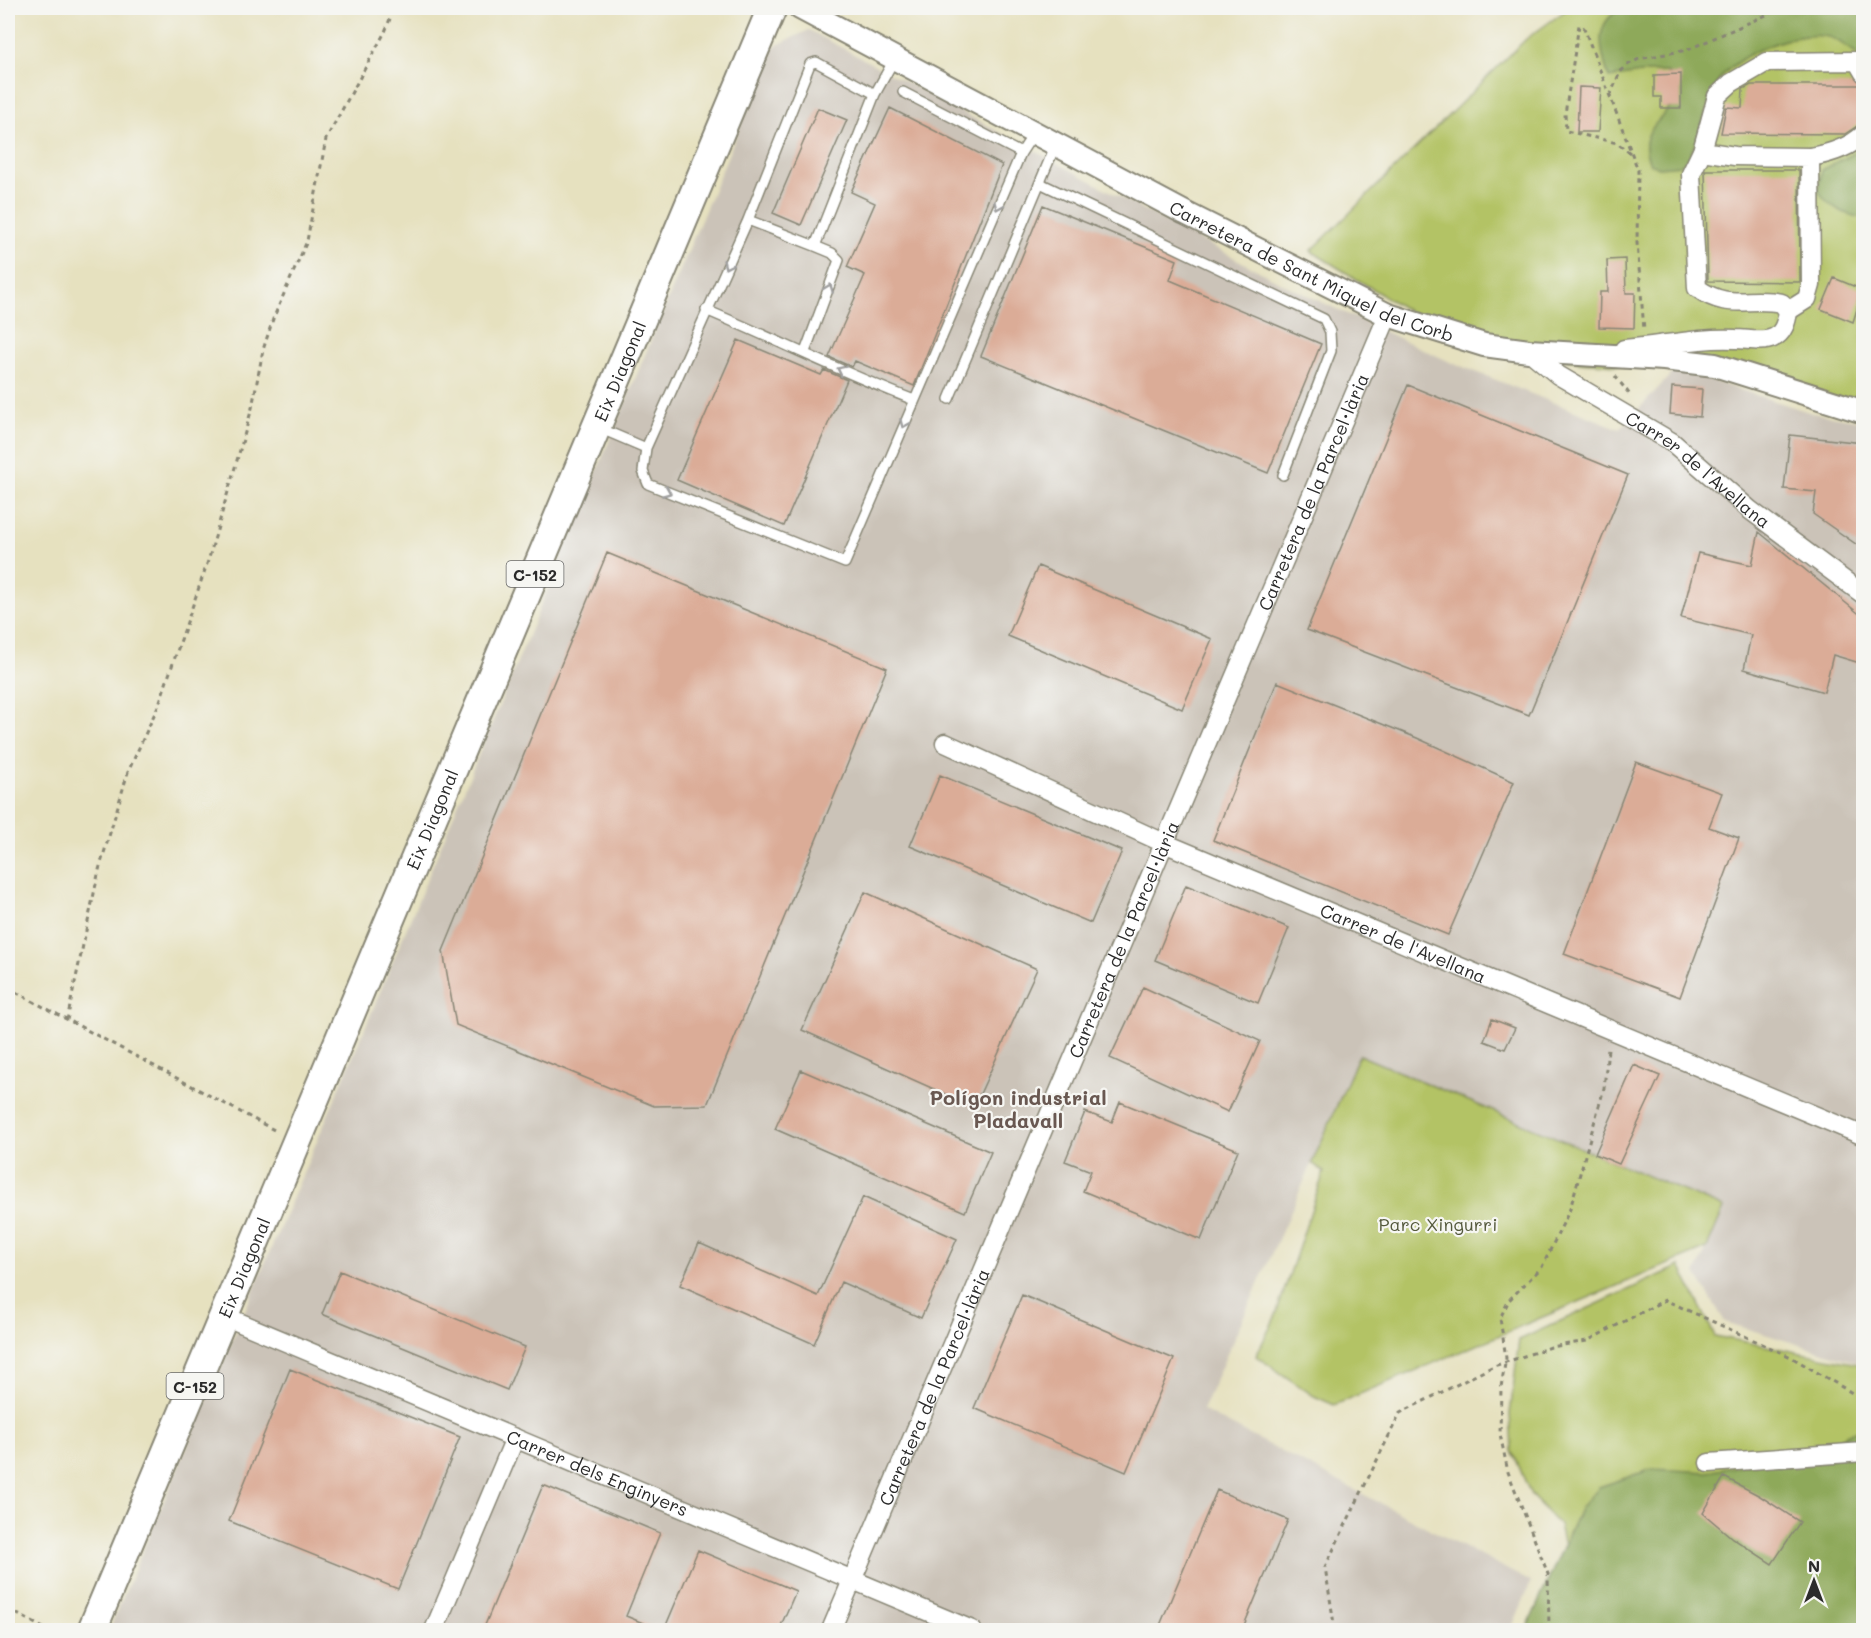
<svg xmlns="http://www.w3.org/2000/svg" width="1871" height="1638" viewBox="0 0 1871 1638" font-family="Mali,sans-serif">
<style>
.industrial{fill:#cbc3b8}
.green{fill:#b3c365;stroke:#6f7748;stroke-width:1.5}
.forest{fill:#8ea95a;stroke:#5c6a42;stroke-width:1.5}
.building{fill:#dbac97}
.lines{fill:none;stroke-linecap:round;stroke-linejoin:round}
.service-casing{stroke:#888675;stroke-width:12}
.minor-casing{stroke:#888675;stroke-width:21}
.tertiary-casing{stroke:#888675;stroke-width:26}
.primary-casing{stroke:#888675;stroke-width:32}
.path{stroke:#888675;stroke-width:3;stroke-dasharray:4.5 4.5;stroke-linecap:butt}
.service{stroke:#fff;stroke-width:9}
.minor{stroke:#fff;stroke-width:18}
.tertiary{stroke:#fff;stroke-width:22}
.primary{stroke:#fff;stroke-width:28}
.oneway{stroke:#a0a0a0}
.labels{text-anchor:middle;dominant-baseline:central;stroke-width:4.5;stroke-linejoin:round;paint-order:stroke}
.shield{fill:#f6f6f2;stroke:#686867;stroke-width:1.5}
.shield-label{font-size:16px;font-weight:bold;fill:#2b2b2b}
.street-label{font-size:18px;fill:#2b2b2b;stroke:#f6f6f2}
.park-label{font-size:18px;fill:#54593c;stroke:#f6f6f2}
.neighbourhood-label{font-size:20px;font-weight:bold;fill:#695851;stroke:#f6f6f2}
</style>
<rect width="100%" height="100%" fill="#f6f6f2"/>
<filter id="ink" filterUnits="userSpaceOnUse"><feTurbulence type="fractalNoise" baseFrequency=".0167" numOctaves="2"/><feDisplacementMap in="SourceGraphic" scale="12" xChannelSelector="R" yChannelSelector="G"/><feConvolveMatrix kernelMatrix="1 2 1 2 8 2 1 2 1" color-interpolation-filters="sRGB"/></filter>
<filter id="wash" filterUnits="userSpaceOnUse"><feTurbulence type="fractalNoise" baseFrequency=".008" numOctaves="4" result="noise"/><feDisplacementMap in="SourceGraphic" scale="24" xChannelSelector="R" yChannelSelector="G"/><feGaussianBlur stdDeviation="1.35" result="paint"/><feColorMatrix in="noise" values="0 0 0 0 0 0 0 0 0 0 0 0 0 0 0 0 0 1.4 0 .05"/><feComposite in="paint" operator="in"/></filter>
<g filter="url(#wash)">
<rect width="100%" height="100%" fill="#e6e1bf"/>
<path class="industrial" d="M809,30L1283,284L1448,361L1620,429L1676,369L1812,413L1863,421V1364L1725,1322L1696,1273L1724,1208L1360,1056L1202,1410L1531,1582L1511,1630H109L373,1009L773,47Z"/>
<path class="green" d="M1569,8H1863V418L1738,374L1578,362L1421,319L1311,251L1526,39Z
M1359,1055L1724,1208L1707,1248L1334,1405L1314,1396L1256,1356L1276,1315L1324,1172L1312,1163Z
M1680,1266L1715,1336L1863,1365V1630H1584L1559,1525L1531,1495L1512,1450L1510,1414L1519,1340Z"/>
<path class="forest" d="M1624,8H1863V59C1852,52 1842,41 1829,37C1797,29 1734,54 1718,82C1705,105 1702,132 1690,155L1681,165L1659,167L1650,163C1636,134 1659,123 1674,102V81L1667,72H1647L1609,78C1600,50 1592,21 1624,8Z
M1863,145V218C1845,215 1827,206 1818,190L1822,170L1855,153Z
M1863,1427V1630H1526L1581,1507L1599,1487L1652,1469L1708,1472L1815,1450Z"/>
<g id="blocks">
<path class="building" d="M1681,74V108H1661V97H1654V75Z
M1751,85H1860V124L1845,134L1721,133L1726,107L1742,108L1743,89Z
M1579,87L1601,88L1598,132H1577Z
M818,108L847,120L801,225L773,213Z
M890,108L1002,165L914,386L855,361L852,367L829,357L865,275L847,267L875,203L851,192Z
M1705,170H1799L1800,282L1708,281Z
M1043,205L1177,260L1170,280L1321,344L1268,473L981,356Z
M1625,259L1626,293H1635L1634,328L1599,327L1600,292H1608L1607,260Z
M1834,278L1863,290L1853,322L1821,309Z
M738,340L821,375L824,370L847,380L784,526L677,480Z
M1408,385L1628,475L1529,715L1307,630Z
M1672,387L1702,389L1700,417L1670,414Z
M1790,435L1863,443V549L1813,514L1816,492L1784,489Z
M1759,532L1863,617V664L1833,655L1824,692L1744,669L1751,635L1681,618L1698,553L1752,565Z
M607,553L887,668L707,1105L654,1106L456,1025L443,951Z
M1038,566L1212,639L1182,709L1008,636Z
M1277,682L1417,738L1514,782L1448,935L1213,840Z
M1636,762L1722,793L1709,827L1739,838L1680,997L1564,954Z
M940,775L1122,851L1091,923L910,846Z
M1186,885L1289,928L1258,1003L1155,960Z
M865,892L1037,969L974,1107L802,1030Z
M1143,987L1260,1041L1228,1112L1110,1058Z
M1492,1019L1515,1028L1505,1049L1484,1041Z
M1634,1065L1660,1076L1619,1164L1595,1154Z
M801,1070L991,1152L965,1212L775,1129Z
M1120,1102L1238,1150L1201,1240L1083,1191L1091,1171L1065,1161L1085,1112L1112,1122Z
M863,1197L957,1239L921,1318L841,1282L814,1344L680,1285L699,1243L818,1296Z
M340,1271L525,1347L507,1390L322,1314Z
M1022,1295L1174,1359L1126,1472L974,1408Z
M290,1369L460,1437L398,1589L229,1521Z
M1724,1477L1760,1496L1800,1522L1772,1564L1732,1538L1703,1513Z
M543,1485L660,1533L626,1616L660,1630H483Z
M1217,1490L1288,1520L1242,1630H1158Z
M698,1550L796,1591L779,1630H664Z"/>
</g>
</g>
<g filter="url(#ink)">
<use href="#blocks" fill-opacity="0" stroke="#888675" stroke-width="1.5"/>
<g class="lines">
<defs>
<path id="service" d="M903,92L1021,153
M1040,183L1324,319L1330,332L1331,351L1283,475
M748,220L815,246L875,94L895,58
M706,310C775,339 843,373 914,400
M805,352L839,260L832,253L815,246
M949,399L1056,144
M599,428L646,448L748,220L810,64L816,62L875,94
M646,448L643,471L648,484L845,563L1021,153L1034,133"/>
<g id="minor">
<path d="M1702,151L1735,156L1810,157L1811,285L1807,299L1788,311"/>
<path d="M1810,157C1829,154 1849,148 1864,134"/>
<path d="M1624,349C1662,346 1698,337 1736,339C1748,339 1762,343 1773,338C1783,334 1787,321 1788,311L1782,303C1747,296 1729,311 1697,288L1691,174L1702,151L1717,96L1731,83L1767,62L1857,61L1864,73"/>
<path id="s1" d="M1529,351L1558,375L1672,442L1750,510L1864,595"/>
<path id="s2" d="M945,743L1164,843L1864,1136"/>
<path id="s3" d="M224,1316L972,1630"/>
<path d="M1709,1463L1864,1452"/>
<path d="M434,1630L515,1438"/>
<path id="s4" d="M831,1630L1388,315"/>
</g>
<g id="tertiary">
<path id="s5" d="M800,8L1185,213L1388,315L1484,345L1529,351L1664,359L1715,365L1864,412"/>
</g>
<g id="primary">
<path id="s6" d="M92,1630L772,8"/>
</g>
</defs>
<use href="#service" class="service-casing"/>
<use href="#minor" class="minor-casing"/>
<use href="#tertiary" class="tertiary-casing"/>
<use href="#primary" class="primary-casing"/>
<path class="path" d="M1610,96L1620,72L1629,64L1639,59L1687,50L1782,8
M1630,153L1617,143L1566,131L1565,114L1579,25L1584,28L1638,170L1637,243L1644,330
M1615,376L1631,396
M8,988L276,1131
M67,1020L99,870L128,772L159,704L209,558L252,408L263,350L273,319L307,241L326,139L385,32L394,8
M8,1609L47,1630
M1335,1630L1325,1567L1400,1413L1494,1366L1551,1347L1587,1341L1665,1300L1791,1357L1864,1400
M1549,1630L1548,1574L1508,1472L1500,1434L1501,1387L1506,1358L1500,1318L1509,1300L1542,1267L1570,1209L1604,1088L1608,1049"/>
<use href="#service" class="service"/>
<use href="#minor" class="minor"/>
<use href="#tertiary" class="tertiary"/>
<use href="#primary" class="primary"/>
</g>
<defs><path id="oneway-chevron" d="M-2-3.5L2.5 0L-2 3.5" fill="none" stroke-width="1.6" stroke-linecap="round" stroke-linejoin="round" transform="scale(1.5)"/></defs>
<g class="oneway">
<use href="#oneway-chevron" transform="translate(998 206) rotate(113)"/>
<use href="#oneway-chevron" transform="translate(727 265) rotate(115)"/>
<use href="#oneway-chevron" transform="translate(829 288) rotate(-69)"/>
<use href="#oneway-chevron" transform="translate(841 370) rotate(-154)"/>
<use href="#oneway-chevron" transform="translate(904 424) rotate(113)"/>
<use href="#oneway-chevron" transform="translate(667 492) rotate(22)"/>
</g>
</g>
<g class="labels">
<g class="shield">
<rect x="506.5" y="561" width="57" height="26" rx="4.5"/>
<rect x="166.5" y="1373" width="57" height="26" rx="4.5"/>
</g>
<g class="shield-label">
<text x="535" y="574">C-152</text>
<text x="195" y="1386">C-152</text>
</g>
<g class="street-label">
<text stroke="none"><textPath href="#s5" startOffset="576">Carretera de Sant Miquel del Corb</textPath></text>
<text stroke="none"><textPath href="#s6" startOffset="1365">Eix Diagonal</textPath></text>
<text stroke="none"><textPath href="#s1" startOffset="207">Carrer de l'Avellana</textPath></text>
<text stroke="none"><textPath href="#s4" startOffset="1236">Carretera de la Parcel·lària</textPath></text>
<text stroke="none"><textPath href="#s6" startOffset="879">Eix Diagonal</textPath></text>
<text stroke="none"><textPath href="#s4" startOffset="750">Carretera de la Parcel·lària</textPath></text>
<text stroke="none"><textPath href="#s2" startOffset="500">Carrer de l'Avellana</textPath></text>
<text stroke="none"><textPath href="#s6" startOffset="393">Eix Diagonal</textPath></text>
<text stroke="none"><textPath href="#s4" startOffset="264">Carretera de la Parcel·lària</textPath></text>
<text stroke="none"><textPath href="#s3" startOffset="405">Carrer dels Enginyers</textPath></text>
</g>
<g class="park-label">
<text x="1438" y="1224">Parc Xingurri</text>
</g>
<g class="neighbourhood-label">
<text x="1018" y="1097">Polígon industrial<tspan x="1018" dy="23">Pladavall</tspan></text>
</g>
</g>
<rect width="1871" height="1638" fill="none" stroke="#f6f6f2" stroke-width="30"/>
<g transform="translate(1814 1581)" stroke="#f6f6f2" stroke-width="4.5" paint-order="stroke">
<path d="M0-4.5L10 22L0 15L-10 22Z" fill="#2b2b2b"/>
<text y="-9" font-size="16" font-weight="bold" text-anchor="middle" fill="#2b2b2b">N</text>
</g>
</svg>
